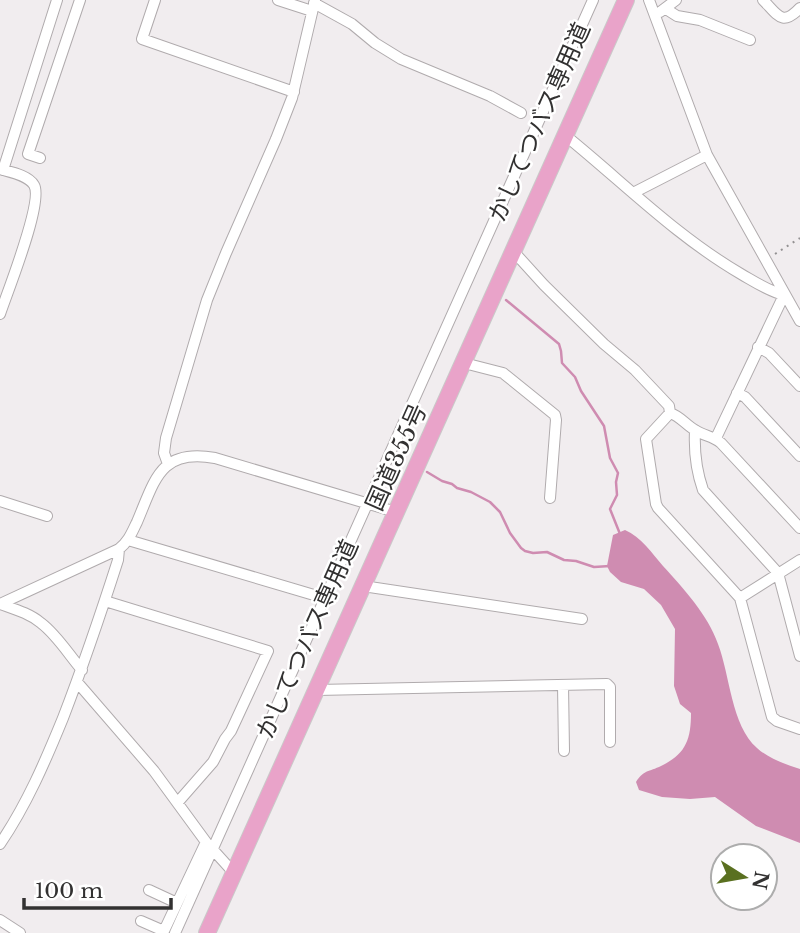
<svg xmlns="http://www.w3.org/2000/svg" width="800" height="933" viewBox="0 0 800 933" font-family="'Libre Baskerville','Noto Sans JP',serif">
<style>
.water{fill:#cf8cb1}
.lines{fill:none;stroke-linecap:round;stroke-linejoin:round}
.stream{stroke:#cf8cb1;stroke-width:2.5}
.minor-casing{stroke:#b0abad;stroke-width:12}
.highway-casing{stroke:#cac9c9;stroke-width:18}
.path{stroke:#939192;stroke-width:2;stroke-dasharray:2 5;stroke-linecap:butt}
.minor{stroke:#fff;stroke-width:10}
.highway{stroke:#e9a3c9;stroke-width:16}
.labels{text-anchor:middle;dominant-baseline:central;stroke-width:5;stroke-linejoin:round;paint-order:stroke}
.street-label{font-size:24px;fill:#323131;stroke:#fff}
</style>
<rect width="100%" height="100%" fill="#f1edef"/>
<path class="water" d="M625,530C641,537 652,553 663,566C684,589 708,615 718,644C730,675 731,725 757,748C769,759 785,764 800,769V843L756,826L715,797L690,799L662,797L639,790L636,782C643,771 647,772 659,767C685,755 691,741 691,713L680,704L674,686L675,629L661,605L644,589L621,582L610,572L607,566L613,535Z"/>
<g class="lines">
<path class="stream" d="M506,300L559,344L561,351L562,363L575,377L581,391L604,426L610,458L618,473L616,482L617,495L610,509L620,534
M427,472L442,481L452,484L457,488L471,492L490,502L500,512L510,533L521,548L525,551L533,553L547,552L564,560L576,561L594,567L610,566"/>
<defs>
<path id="minor" d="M155,0L142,39L294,92
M278,0L312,11
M649,0L707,155L800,321
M763,0C778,15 782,27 800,8
M314,3L352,24L375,43L401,59L490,96L521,113
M666,9L677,16L700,20L750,40
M660,12L676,0
M566,136C624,183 676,236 741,274C755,282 768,291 784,295L716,438
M40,158L28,154L80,0
M0,169C10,172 28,175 34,185C44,201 7,293 0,314
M3,170L57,0
M633,193L707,155
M514,252L544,285L604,344L635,370L669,406L670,413C680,416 686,425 695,430C704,436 713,436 721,443L800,528
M758,347L769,353L800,386
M464,363L503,373L555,415L556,420L550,498
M737,393L745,397L800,456
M670,413L646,439L656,504L658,508L740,598L772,717L777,721L800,729
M695,431C694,451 696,470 703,490L778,573L800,656
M168,464L164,453L166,438L207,300L226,253L276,139L292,98L315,0
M0,501L47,516
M128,540L314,595
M363,586L582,619
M740,598L800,560
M105,601L268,651L231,731L225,739L213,762L178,802
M0,604L119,549C129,541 132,532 137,522C155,480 160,448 215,458L396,512
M0,604C14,609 29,613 41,623C57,635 69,655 82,670
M77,682L154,771L206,842L234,873
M563,685L564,751
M317,690L607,684L610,687V742
M0,844C27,804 45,762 63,718C83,666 101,613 118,560L119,549
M149,890L177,903
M0,920L20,933
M141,921L164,931
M163,933L206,842
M175,933L593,0"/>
<path id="highway" d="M207,933L626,0"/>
</defs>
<use href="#minor" class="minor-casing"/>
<use href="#highway" class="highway-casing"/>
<path class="path" d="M775,254L800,238"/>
<use href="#minor" class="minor"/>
<use href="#highway" class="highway"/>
</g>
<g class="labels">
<g class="street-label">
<text transform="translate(539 122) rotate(-66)">かしてつバス専用道</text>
<text transform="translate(396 457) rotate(-66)">国道355号</text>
<text transform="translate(307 639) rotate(-66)">かしてつバス専用道</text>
</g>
</g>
<g transform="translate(744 877) rotate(101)"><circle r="33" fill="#ffffff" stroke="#adadad" stroke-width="2"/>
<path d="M0-5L12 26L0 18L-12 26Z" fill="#5a7020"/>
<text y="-10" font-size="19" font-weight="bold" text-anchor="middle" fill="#323131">N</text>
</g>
<path d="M24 898v10h147v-10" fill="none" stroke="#323131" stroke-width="3.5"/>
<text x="35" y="898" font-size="21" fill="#323131" stroke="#ffffff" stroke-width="5" paint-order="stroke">100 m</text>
</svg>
